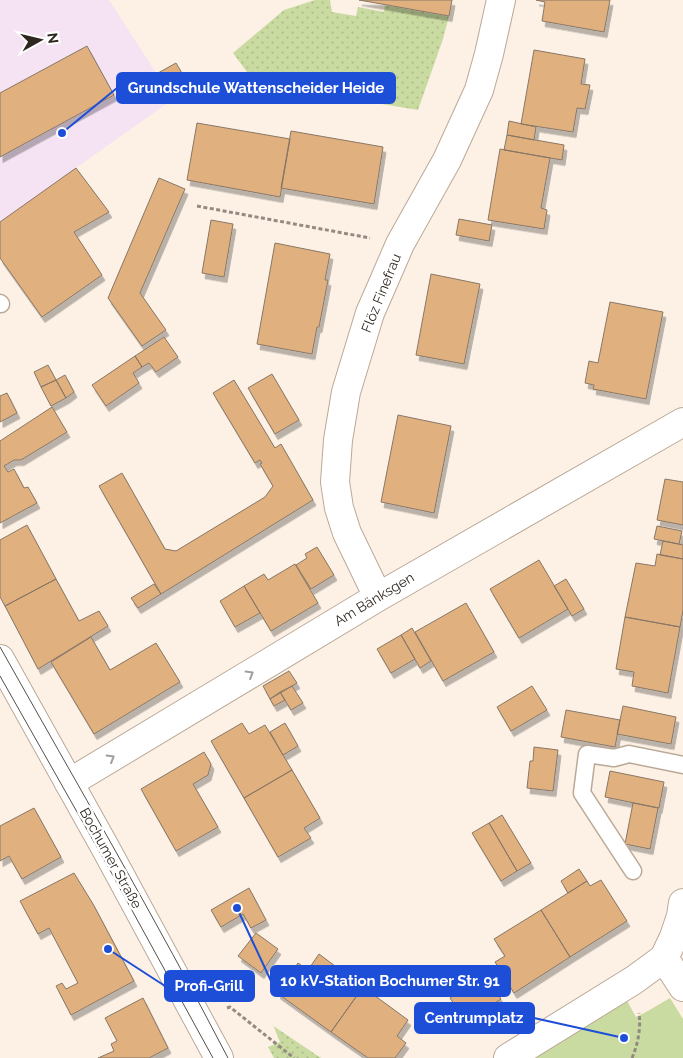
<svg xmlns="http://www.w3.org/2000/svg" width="683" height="1058" viewBox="0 0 683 1058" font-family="Raleway,sans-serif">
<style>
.education{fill:#f5e3f4}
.grass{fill:url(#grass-dots)}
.green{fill:#cadba1}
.building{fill:#e0b07e;stroke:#876;filter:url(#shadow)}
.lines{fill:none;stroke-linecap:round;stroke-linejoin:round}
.lane-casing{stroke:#bba997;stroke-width:19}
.street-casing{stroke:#bba997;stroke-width:30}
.secondary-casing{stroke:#bba997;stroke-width:30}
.path{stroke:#938a81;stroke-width:3;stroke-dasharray:4 2.5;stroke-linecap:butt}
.lane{stroke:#fff;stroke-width:16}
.street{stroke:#fff;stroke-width:28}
.secondary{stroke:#fff;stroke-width:28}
.tram{stroke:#574f47;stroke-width:1}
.oneway{stroke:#a19e9b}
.labels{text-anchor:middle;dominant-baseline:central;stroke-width:5;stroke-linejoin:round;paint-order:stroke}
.street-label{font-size:14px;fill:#2e2720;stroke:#fff}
.leader{fill:none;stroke:#1d4ed8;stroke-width:2}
.callout-dot{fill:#1d4ed8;stroke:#fff;stroke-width:2}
.callout{fill:#1d4ed8;stroke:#1d4ed8;stroke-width:2}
.callout-label{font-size:15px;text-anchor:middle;font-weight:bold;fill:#fff}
</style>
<defs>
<pattern id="grass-dots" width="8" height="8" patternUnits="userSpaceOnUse" patternTransform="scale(1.25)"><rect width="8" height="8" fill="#cadba1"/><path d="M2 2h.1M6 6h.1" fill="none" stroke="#aebc8a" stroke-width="1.8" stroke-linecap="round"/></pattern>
<filter id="shadow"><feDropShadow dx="3" dy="5.5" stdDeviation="0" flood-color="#0004"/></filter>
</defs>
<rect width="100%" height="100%" fill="#fdf1e6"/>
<path class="education" d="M0,0H109L173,99L0,222Z"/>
<path class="grass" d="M315,0H330L332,12L356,16L358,7L384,12L385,5L449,16L443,39L418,110L255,83L233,53L284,10Z
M273,1025H272L321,1058H274L268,1047L280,1042Z"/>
<path class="green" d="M670,998L683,1019V1058H534L626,999L636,1017L646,1012Z"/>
<path class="building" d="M359,0H452L449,16Z
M536,0H610L604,32L542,21L545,2Z
M87,46L114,95L0,157V93Z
M534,50L585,59L581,84L590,85L585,109L577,108L573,132L521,124Z
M176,63L189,85L172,95L158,73Z
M509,121L536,127L534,140L507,135Z
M197,123L290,139L280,197L187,180Z
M291,131L383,147L374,204L281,188Z
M507,135L564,145L562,160L504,150Z
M500,149L550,158L541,208L547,210L544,229L488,220Z
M76,168L109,212L74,232L102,275L42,317L0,258V222Z
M159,178L185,189L140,293L166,330L142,346L108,298Z
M459,219L492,225L489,241L456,235Z
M211,220L233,224L224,277L202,273Z
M275,243L330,254L325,280H328L319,327H317L312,354L257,344Z
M431,274L480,284L464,364L416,355Z
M610,302L663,312L646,399L593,389L594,385L585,383L589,361L598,363Z
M164,337L178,357L156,372L149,363L142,367L135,356Z
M135,356L142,367L133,373L139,383L106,406L92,385Z
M48,365L56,380L41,387L34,372Z
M272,374L299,420L275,434L248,388Z
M65,375L74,392L66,398L56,380Z
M56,380L66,398L51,406L41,387Z
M234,380L275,448L281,444L313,500L161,594L99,486L122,473L165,549L176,551L265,497L273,486L260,464L262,463L260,460L255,463L213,393Z
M7,393L17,413L0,422V396Z
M52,407L67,432L21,460H14L4,466L8,472L14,469L24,488L28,487L37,503L0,523V441Z
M398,415L451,426L434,513L381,502Z
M665,479L683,482V525L657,520Z
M27,525L56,579L5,606L0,597V540Z
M657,526L682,531L679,544L654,539Z
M663,541L683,545V559L660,555Z
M317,547L334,575L311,589L296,565L307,558L305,554Z
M657,554L683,559V610L680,627L625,617L636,563L655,566Z
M539,560L568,609L519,638L490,589Z
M295,564L318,603L271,631L244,586L264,574L268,580Z
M56,579L79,621L99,611L108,626L38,669L5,606Z
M566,579L584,609L572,616L554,586Z
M154,584L161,594L138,608L131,598Z
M244,586L260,613L235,627L220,601Z
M466,603L494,652L443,681L415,632Z
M625,617L680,627L668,693L632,686L634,672L616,669Z
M412,628L431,661L420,668L401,635Z
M401,635L415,659L391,673L377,649Z
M91,637L110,670L156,643L180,682L94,734L51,662Z
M289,671L297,683L270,699L263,686Z
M292,686L303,703L291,710L280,692Z
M532,686L547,710L511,731L497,707Z
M280,692L285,700L274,706L270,699Z
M623,706L676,717L671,744L617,734Z
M566,710L620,720L615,747L561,737Z
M242,723L249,734L265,725L292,770L244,798L211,741Z
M285,723L298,746L283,755L270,732Z
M534,747L558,750L553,791L527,788L530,761H533Z
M204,752L211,764L208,775L193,784L218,827L176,851L141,789Z
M292,770L320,818L304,828L311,838L278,857L244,798Z
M610,771L664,782L659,808L605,797Z
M633,803L658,808L650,849L625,844Z
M34,808L61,857L22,879L9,856L0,861V826Z
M502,815L531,863L517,871L489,823Z
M489,823L517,871L501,881L472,833Z
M579,869L587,881L568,893L561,881Z
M74,873L93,904L134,981L71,1015L56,986L62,983L66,989L78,983L49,928L38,934L20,901Z
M601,880L627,921L570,957L541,910L587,881L590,886Z
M249,888L266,920L251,928L243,914L221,927L211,910Z
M541,910L570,957L514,993L495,962L505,956L494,939Z
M256,933L278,949L261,973L238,956Z
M319,954L363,987L331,1032L277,993L298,963L308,970Z
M486,976L501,999L466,1022L450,998Z
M363,987L408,1020L397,1036L406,1043L395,1058H368L331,1032Z
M143,998L168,1048L149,1058H98L114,1051L111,1044L117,1041L105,1018Z"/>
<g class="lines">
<defs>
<path id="lane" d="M0,303L1,304
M633,871L582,793L587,754L614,758L629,754L683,765"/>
<path id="street" d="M378,597L347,533L339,508L335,482L338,440L346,392L370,313L384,281L400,244L447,160L479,90L489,54L501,0
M69,783L378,597L683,422
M664,958L683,987
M508,1058L634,980L664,958L674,937L681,916L683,903"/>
<path id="secondary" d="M0,659L106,849L219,1058"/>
</defs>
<use href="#lane" class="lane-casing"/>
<use href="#street" class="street-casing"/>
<use href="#secondary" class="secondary-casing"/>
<path class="path" d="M197,206L370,238
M227,1008L230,1007L294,1058
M632,1058C638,1044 641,1028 639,1013"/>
<use href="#lane" class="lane"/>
<use href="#street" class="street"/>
<use href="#secondary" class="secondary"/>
<path class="tram" d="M0,647C77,784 156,919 228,1058
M0,676L111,872L213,1058"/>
</g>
<defs><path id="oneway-chevron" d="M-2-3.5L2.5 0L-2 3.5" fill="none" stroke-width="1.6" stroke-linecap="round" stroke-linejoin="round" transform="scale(1.25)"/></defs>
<g class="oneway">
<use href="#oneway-chevron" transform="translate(250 674) rotate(-31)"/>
<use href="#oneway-chevron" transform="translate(111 758) rotate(-31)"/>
</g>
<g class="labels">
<g class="street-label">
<text transform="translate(381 293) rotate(-68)">Flöz Finefrau</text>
<text transform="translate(374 599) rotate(-31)">Am Bänksgen</text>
<text transform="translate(111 858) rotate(61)">Bochumer Straße</text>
</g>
</g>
<path class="leader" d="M62 133L117 88M237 908L271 981M108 949L165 986M624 1038L534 1018"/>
<g class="callout-dot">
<circle cx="62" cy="133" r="5"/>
<circle cx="237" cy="908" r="5"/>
<circle cx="108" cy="949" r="5"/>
<circle cx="624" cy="1038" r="5"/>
</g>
<g class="callout">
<rect x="117" y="73" width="278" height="30" rx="5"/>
<rect x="271" y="966" width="239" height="30" rx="5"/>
<rect x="165" y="971" width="89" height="30" rx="5"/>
<rect x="415" y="1003" width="119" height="30" rx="5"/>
</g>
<g class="callout-label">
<text x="256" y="93">Grundschule Wattenscheider Heide</text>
<text x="390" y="986">10 kV-Station Bochumer Str. 91</text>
<text x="209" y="991">Profi-Grill</text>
<text x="474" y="1023">Centrumplatz</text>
</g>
<g transform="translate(40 40) rotate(82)" stroke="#ffffff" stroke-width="4" paint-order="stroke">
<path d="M0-4L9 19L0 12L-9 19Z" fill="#2e2720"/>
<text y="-8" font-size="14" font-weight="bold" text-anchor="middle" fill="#2e2720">N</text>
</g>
</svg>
